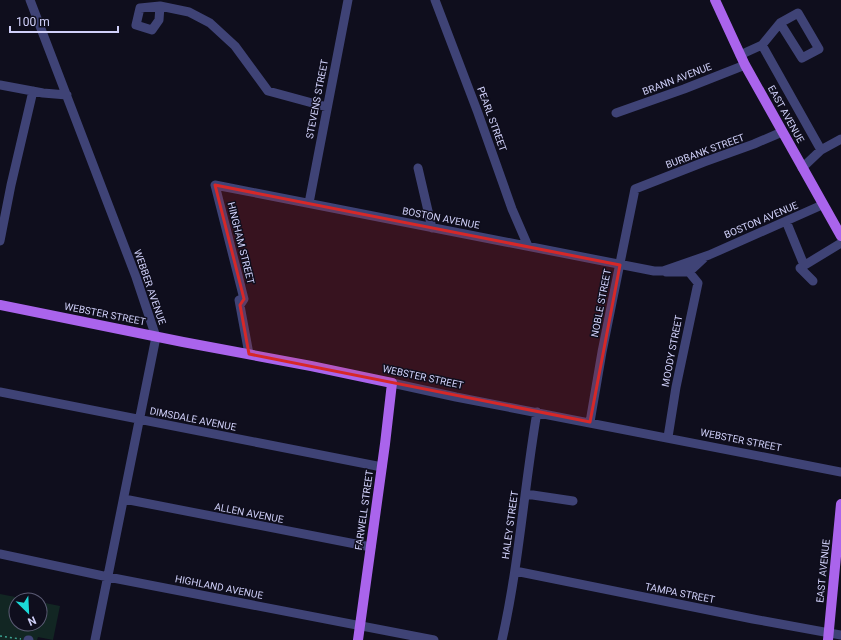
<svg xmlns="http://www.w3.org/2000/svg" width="841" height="640" viewBox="0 0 841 640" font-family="Roboto,sans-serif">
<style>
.green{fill:#122623}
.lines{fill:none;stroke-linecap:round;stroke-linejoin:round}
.path{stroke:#3ca190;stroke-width:1.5;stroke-dasharray:2 3;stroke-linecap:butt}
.minor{stroke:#3f4376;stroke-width:9}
.major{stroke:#aa64ec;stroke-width:10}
.marked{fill:#d62828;fill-opacity:0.2;stroke:#d62828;stroke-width:3;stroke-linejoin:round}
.labels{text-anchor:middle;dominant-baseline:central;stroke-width:3;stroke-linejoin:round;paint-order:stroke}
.street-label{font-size:10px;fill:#d0d0f9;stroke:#0f0e1d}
</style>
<rect width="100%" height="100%" fill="#0f0e1d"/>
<path class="green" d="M0,594L31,600H16V624H40V602L60,606L53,640L38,637L37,640H0Z"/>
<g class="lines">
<path class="path" d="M0,636L21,639"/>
<path class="minor" d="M30,0L136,277L156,337L95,640
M435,0L478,113L512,209L528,246
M160,6L159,20L152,30L136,25L140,8L160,6L189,12L210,23L235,46L268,91L327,107
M762,45L821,150
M740,55L762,45L780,23L798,13L819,49L802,58L780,23
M0,85L43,93L67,95
M616,113L684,89L745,65
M418,168L432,228
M802,168L821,150L841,139
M309,203L348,0
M786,221L804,265
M0,241L11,185L33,91
M666,272H689L704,258
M813,281L800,268L841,243
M239,300L249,354
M240,305L244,299L215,185L654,271H663L709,255L822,205
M392,383L456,397L841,472
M0,392L382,467
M590,422L602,352L635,189L704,162L754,144L782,132
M668,437L676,387L698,283L689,272
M526,494L573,501
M124,499L371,547
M0,554L108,577L434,640
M515,571L753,619L841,635
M28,640H29
M502,640C519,565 524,488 537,412"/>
<path class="major" d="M715,0L745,65L841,236
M0,305L183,342L311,366L392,383L385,444L358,640
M828,640L841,504"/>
</g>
<path class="marked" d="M215,185L620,265L590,422L249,354L240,305L244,299Z"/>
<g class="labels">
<g class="street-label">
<text transform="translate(677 79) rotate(-21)">BRANN AVENUE</text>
<text transform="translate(317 99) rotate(-79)">STEVENS STREET</text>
<text transform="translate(786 114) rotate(61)">EAST AVENUE</text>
<text transform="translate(492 119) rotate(70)">PEARL STREET</text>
<text transform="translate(705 151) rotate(-20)">BURBANK STREET</text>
<text transform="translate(441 218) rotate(11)">BOSTON AVENUE</text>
<text transform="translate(761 220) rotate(-23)">BOSTON AVENUE</text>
<text transform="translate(241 243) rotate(76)">HINGHAM STREET</text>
<text transform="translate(150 287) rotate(71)">WEBBER AVENUE</text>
<text transform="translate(601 303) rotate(-79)">NOBLE STREET</text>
<text transform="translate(105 314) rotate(11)">WEBSTER STREET</text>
<text transform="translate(672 351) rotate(-79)">MOODY STREET</text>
<text transform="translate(423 377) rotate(12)">WEBSTER STREET</text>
<text transform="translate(193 419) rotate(11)">DIMSDALE AVENUE</text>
<text transform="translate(741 440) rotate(11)">WEBSTER STREET</text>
<text transform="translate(364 510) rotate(-82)">FARWELL STREET</text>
<text transform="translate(249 513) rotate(11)">ALLEN AVENUE</text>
<text transform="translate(510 525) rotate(-82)">HALEY STREET</text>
<text transform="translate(823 571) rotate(-84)">EAST AVENUE</text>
<text transform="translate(219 587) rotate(11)">HIGHLAND AVENUE</text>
<text transform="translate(680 593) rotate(11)">TAMPA STREET</text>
</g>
</g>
<g transform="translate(28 612) rotate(156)"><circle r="19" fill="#0f0e1d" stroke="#5c5c75"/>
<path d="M0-3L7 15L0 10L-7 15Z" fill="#1bd9d8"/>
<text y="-6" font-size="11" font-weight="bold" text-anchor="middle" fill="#d0d0f9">N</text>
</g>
<path d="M10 26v6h108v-6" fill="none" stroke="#d0d0f9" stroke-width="2"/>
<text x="16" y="26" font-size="12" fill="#d0d0f9" stroke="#0f0e1d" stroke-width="3" paint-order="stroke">100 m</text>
</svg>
